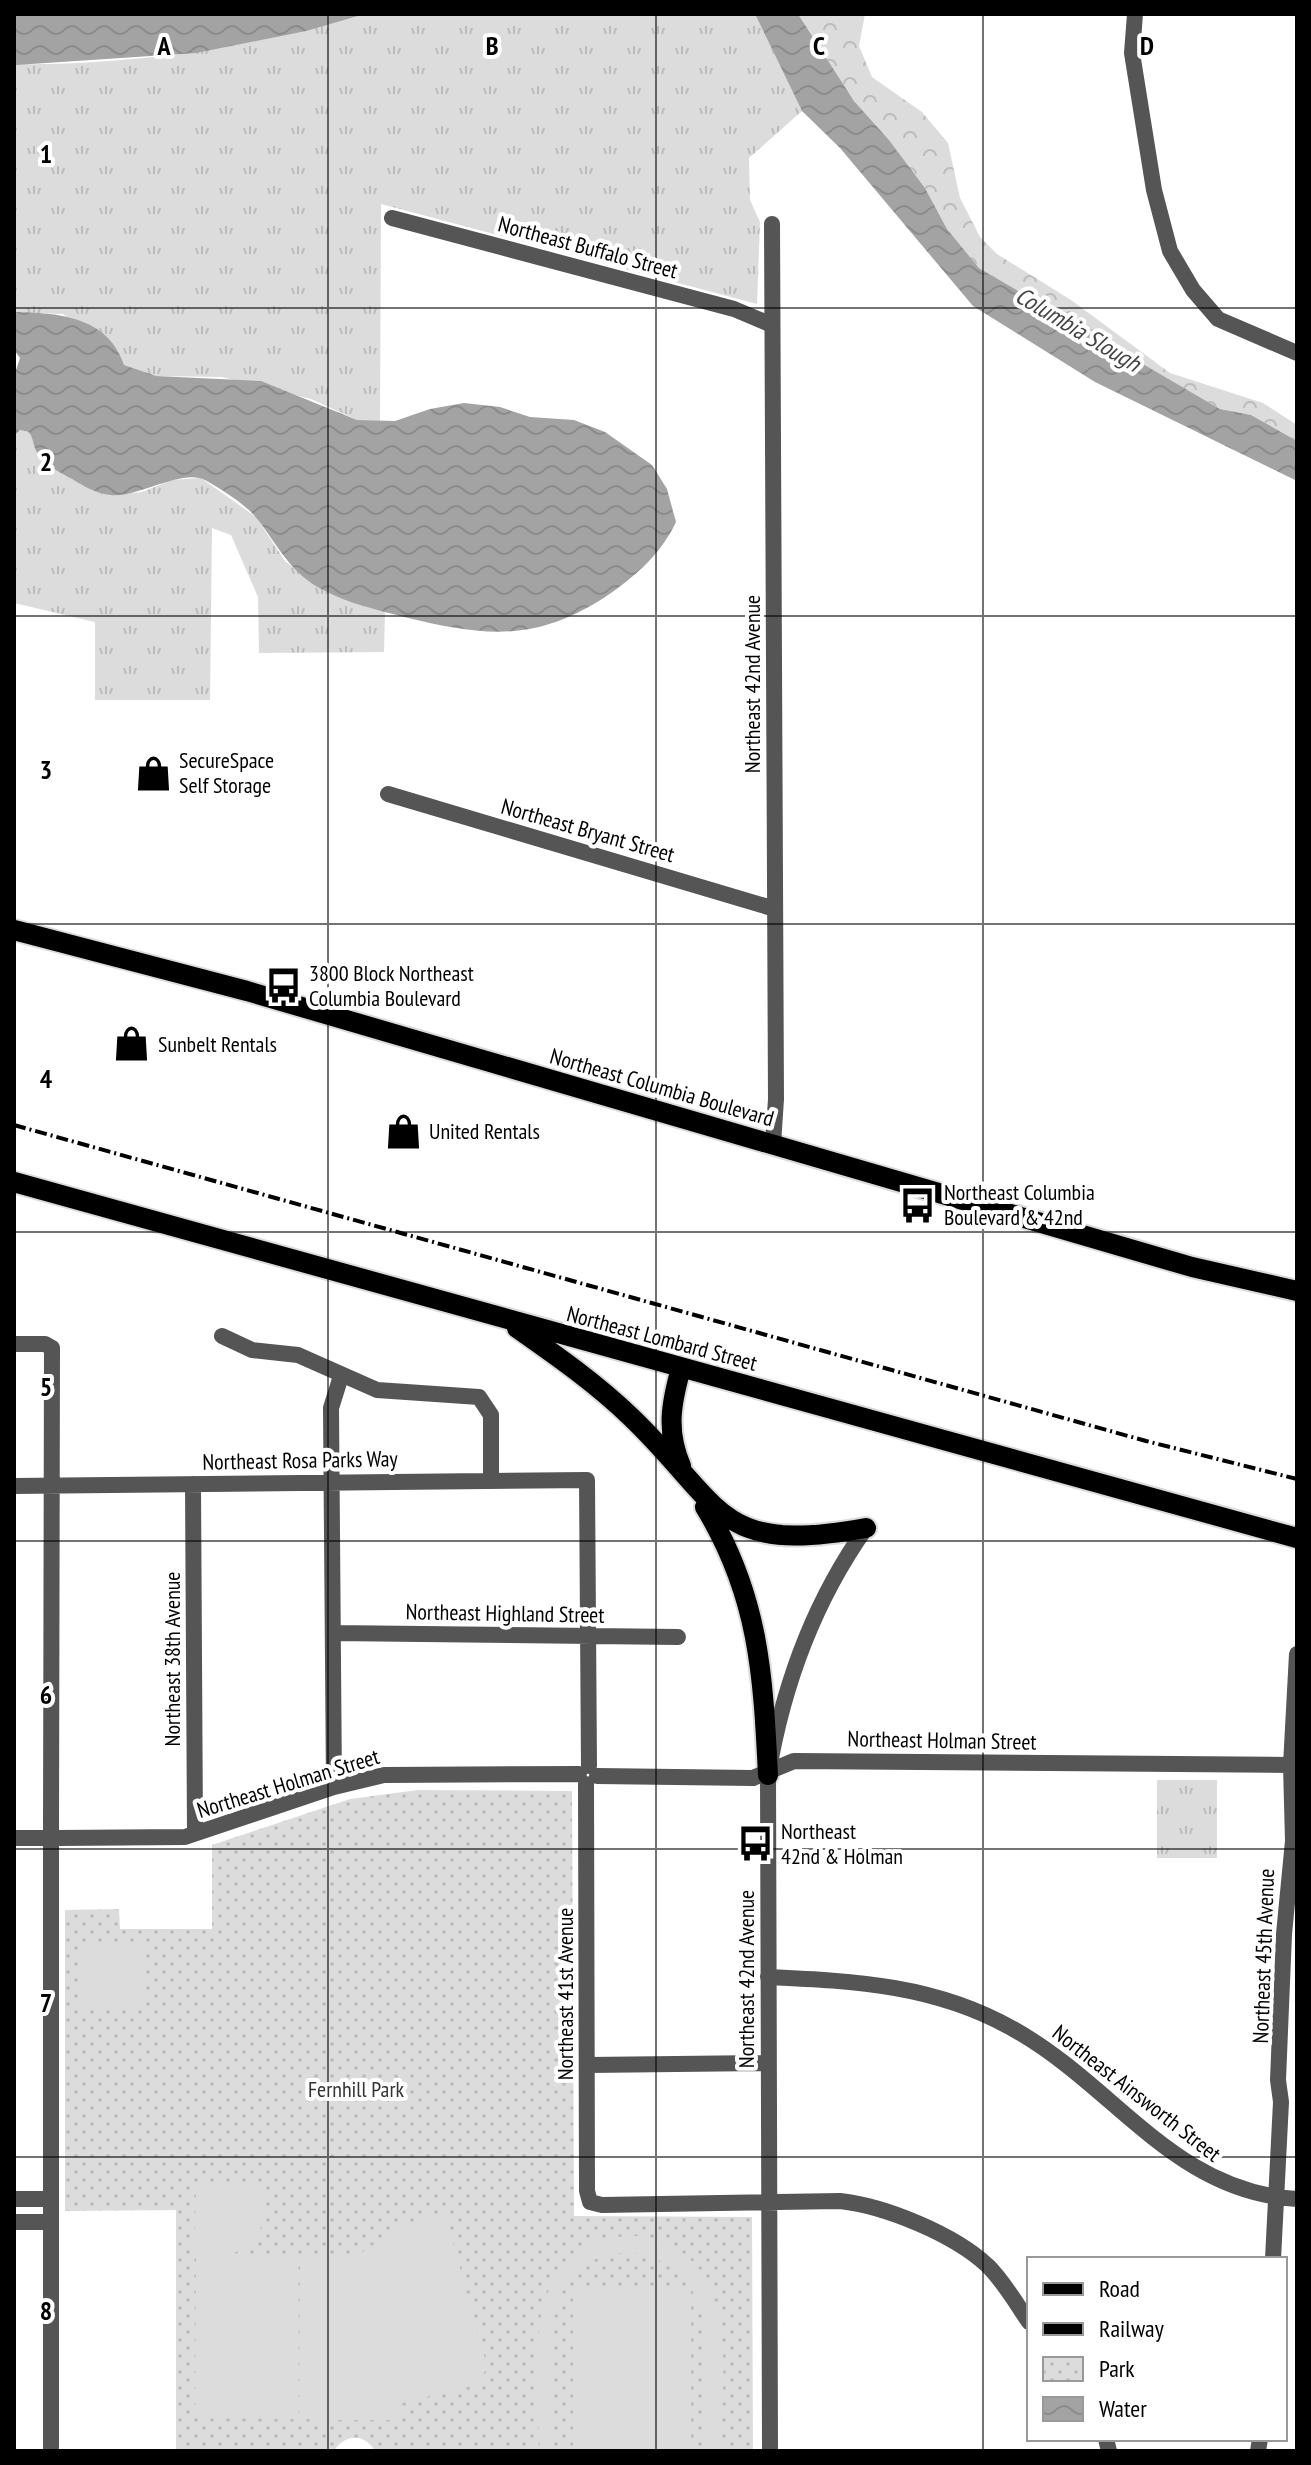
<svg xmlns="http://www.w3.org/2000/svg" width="1311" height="2465" viewBox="0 0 1311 2465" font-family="'PT Sans Narrow',sans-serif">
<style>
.grass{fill:url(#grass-tufts)}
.forest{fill:url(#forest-crowns)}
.park{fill:url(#park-dots)}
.garden{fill:#dcdcdc}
.water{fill:url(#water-waves)}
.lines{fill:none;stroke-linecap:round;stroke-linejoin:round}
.major-casing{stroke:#dbdbdb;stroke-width:24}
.minor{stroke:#555;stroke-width:16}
.major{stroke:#000;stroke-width:20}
.rail{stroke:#000;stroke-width:4;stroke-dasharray:12 4 2 4;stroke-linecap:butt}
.grid{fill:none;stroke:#000;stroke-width:2;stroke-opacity:0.55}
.labels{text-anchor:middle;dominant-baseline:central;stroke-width:8;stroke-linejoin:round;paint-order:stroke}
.street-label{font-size:22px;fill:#000;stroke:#fff}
.poi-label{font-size:22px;fill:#000;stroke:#fff;text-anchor:start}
.park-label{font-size:22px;fill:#333;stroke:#fff}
.water-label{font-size:24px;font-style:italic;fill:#444;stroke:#fff}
.grid-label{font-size:26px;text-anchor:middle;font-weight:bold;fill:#000;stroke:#fff;stroke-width:8;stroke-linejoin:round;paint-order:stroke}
</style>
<defs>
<pattern id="grass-tufts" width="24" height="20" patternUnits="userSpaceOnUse" patternTransform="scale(2)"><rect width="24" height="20" fill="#dcdcdc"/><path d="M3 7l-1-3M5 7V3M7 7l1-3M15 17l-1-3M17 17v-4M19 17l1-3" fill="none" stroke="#bbb"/></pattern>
<pattern id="forest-crowns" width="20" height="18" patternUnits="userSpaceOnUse" patternTransform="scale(2)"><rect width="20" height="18" fill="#dcdcdc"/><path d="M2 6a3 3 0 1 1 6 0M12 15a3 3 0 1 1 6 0" fill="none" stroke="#bbb"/></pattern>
<pattern id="park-dots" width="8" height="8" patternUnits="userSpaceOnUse" patternTransform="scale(2)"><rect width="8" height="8" fill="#dcdcdc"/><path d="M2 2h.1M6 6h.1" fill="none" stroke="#bbb" stroke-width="1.8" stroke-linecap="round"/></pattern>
<pattern id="water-waves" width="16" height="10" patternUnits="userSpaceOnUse" patternTransform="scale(2)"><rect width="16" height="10" fill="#a3a3a3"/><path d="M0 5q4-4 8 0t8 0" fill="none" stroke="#8b8b8b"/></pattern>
</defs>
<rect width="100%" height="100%" fill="#fff"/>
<path class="grass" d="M365,14H755L802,111L749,158L750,200L760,222L757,304L381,204L380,421L357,420L311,399L222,377L156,376L143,373L124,365L63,314L14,312V64C133,66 251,47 365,14Z
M20,430L29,432L51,467L92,490L112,495L142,492L172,480L201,478L256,517L285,561L323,590L385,612L384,652L259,653L258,597L231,535L212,528L210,700H95V622L14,603V436Z
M1157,1780H1217V1858H1157Z"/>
<path class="forest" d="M798,14H865L859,46L872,77L922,112L948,143L960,198L980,237L997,254L1071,300L1170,373L1263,403L1297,425V441L1251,415L1220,409L979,268L947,229L925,188L889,140L854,101Z"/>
<path class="park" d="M418,1790L572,1791L574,2216L752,2217L753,2451H375C364,2433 345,2434 334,2451H176V2210L65,2211V1910L119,1909L120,1929H212V1845L350,1799Z"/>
<path class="garden" d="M81,1945H142V2010H81Z
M203,2184H265L260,2235L240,2251L229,2254H295L294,2419L195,2418L196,2254L201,2253L194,2252L196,2192Z
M445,2213L487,2366L479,2384L398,2404V2420H337L317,2424L316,2419H299L300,2255H358L400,2227Z
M639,2236C745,2254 721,2372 721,2451H703V2319C689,2245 590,2226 559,2298C546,2329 553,2415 554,2451H540C536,2368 517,2233 639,2236Z
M573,2290H691V2451H573Z"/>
<path class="water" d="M14,14H365L306,31L196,53L16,65Z
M755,14H798L854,101L889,140L925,188L947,229L979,268L1220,409L1251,415L1297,441V481L1095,382L973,306L840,148L802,111Z
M14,312C58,313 108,316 124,365L156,376L261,381L357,420L395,421L430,409L464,403L500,407L530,417L574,420L605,432L652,465L667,489L676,522C662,552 638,574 611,593C538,643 486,637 404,617C378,610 347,603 323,590C290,573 279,547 258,520C247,505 221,489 205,480C183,468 137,498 111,495C96,494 84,486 72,479C59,472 47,466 38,454C33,447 34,439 29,432L20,430L14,436V376L20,358L14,350Z"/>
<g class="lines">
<defs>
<path id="major" d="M14,930L247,991L1192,1267L1297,1291
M14,1182L1297,1538
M517,1328C557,1356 597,1384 632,1418C725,1508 716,1555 866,1528
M681,1466C666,1431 671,1404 681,1368
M705,1507C759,1596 763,1674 768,1775"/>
</defs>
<use href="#major" class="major-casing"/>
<path class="minor" d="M1135,14L1132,53L1154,190L1170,251L1193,290L1218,319L1297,353
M392,218L734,309L772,325
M772,224L776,1099L773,1144
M388,794L775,909
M222,1336L252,1350L298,1355L377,1390L479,1397L491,1415V1480
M14,1344H45L52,1348L51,1831
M193,1484L195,1833
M14,1486L587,1480L589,1766
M333,1633L678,1637
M597,1776L753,1778L794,1761L1291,1765
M586,1784L587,2191L590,2202L602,2205L840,2201C885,2206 954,2234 988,2266C1004,2282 1016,2303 1029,2322
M334,1787L331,1408L341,1376
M14,1838H43
M58,1838L185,1837L334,1787L384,1775L579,1774
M768,1977C856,1981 937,1985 1015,2030C1116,2087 1174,2192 1297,2199
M588,2065L768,2063
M14,2199H50
M14,2222H50
M1273,2259L1281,2102L1278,2080L1284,1934L1293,1841L1291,1765L1297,1654
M1106,2439L1109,2451
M51,2451V1846
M770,2451L768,1775C783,1685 813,1603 866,1528
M1258,2451L1260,2439"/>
<use href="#major" class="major"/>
<path class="rail" d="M14,1125L1146,1441L1297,1479"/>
</g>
<path class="grid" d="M328,14V2451M656,14V2451M983,14V2451M14,308H1297M14,616H1297M14,924H1297M14,1232H1297M14,1541H1297M14,1849H1297M14,2157H1297"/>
<defs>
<symbol id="shop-bare" viewBox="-9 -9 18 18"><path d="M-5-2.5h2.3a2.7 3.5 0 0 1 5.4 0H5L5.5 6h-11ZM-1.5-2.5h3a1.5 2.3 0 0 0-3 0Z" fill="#000" stroke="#fff" stroke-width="2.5" paint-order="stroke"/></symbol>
<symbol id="bus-bare" viewBox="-9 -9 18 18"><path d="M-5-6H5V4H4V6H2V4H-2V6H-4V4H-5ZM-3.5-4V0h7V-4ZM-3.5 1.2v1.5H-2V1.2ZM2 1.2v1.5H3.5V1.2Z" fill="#000" stroke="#fff" stroke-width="2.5" paint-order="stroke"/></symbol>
</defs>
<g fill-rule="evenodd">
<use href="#shop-bare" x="128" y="748" width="51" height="51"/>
<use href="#bus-bare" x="258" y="960" width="51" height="51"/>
<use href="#shop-bare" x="106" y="1018" width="51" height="51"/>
<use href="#shop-bare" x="378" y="1106" width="51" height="51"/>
<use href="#bus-bare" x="892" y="1180" width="51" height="51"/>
<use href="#bus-bare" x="730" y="1818" width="51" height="51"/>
</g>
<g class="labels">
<g class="street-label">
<text transform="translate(588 247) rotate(15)">Northeast Buffalo Street</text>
<text transform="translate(752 684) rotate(-90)">Northeast 42nd Avenue</text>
<text transform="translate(588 830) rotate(16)">Northeast Bryant Street</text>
<text transform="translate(662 1087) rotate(16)">Northeast Columbia Boulevard</text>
<text transform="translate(662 1338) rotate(15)">Northeast Lombard Street</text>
<text transform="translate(300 1460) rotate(-1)">Northeast Rosa Parks Way</text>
<text transform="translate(505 1613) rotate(1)">Northeast Highland Street</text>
<text transform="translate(172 1659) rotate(-90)">Northeast 38th Avenue</text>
<text transform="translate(942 1740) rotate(1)">Northeast Holman Street</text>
<text transform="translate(288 1783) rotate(-17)">Northeast Holman Street</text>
<text transform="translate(1263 1956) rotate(-88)">Northeast 45th Avenue</text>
<text transform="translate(746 1979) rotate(-90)">Northeast 42nd Avenue</text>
<text transform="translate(565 1994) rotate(-90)">Northeast 41st Avenue</text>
<text transform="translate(1137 2093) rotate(38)">Northeast Ainsworth Street</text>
</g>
<g class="poi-label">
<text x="179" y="760">SecureSpace<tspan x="179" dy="25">Self Storage</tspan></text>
<text x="309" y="973">3800 Block Northeast<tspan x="309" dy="25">Columbia Boulevard</tspan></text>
<text x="158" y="1044">Sunbelt Rentals</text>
<text x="429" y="1131">United Rentals</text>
<text x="944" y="1192">Northeast Columbia<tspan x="944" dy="25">Boulevard &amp; 42nd</tspan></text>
<text x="781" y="1831">Northeast<tspan x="781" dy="25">42nd &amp; Holman</tspan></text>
</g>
<g class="park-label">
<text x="356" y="2089">Fernhill Park</text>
</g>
<g class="water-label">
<text transform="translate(1078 329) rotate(31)">Columbia Slough</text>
</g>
</g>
<g class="grid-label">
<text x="164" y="55">A</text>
<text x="492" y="55">B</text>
<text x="819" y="55">C</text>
<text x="1147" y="55">D</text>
<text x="46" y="163">1</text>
<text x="46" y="471">2</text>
<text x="46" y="779">3</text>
<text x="46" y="1088">4</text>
<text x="46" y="1396">5</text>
<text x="46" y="1704">6</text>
<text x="46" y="2012">7</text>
<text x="46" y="2320">8</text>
</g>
<rect width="1311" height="2465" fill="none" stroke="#000000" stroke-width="32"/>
<rect x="1027" y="2257" width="260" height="184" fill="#ffffff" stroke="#999999" stroke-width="2"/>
<rect x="1043" y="2283" width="40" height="12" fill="#000000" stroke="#999999" stroke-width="2"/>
<text x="1099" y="2297" font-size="24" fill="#000000">Road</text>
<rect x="1043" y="2323" width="40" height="12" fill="#000000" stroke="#999999" stroke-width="2"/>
<text x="1099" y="2337" font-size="24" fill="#000000">Railway</text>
<rect x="1043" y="2357" width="40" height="24" fill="url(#park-dots)" stroke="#999999" stroke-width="2"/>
<text x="1099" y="2377" font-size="24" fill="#000000">Park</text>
<rect x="1043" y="2397" width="40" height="24" fill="url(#water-waves)" stroke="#999999" stroke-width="2"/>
<text x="1099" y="2417" font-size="24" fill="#000000">Water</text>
</svg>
